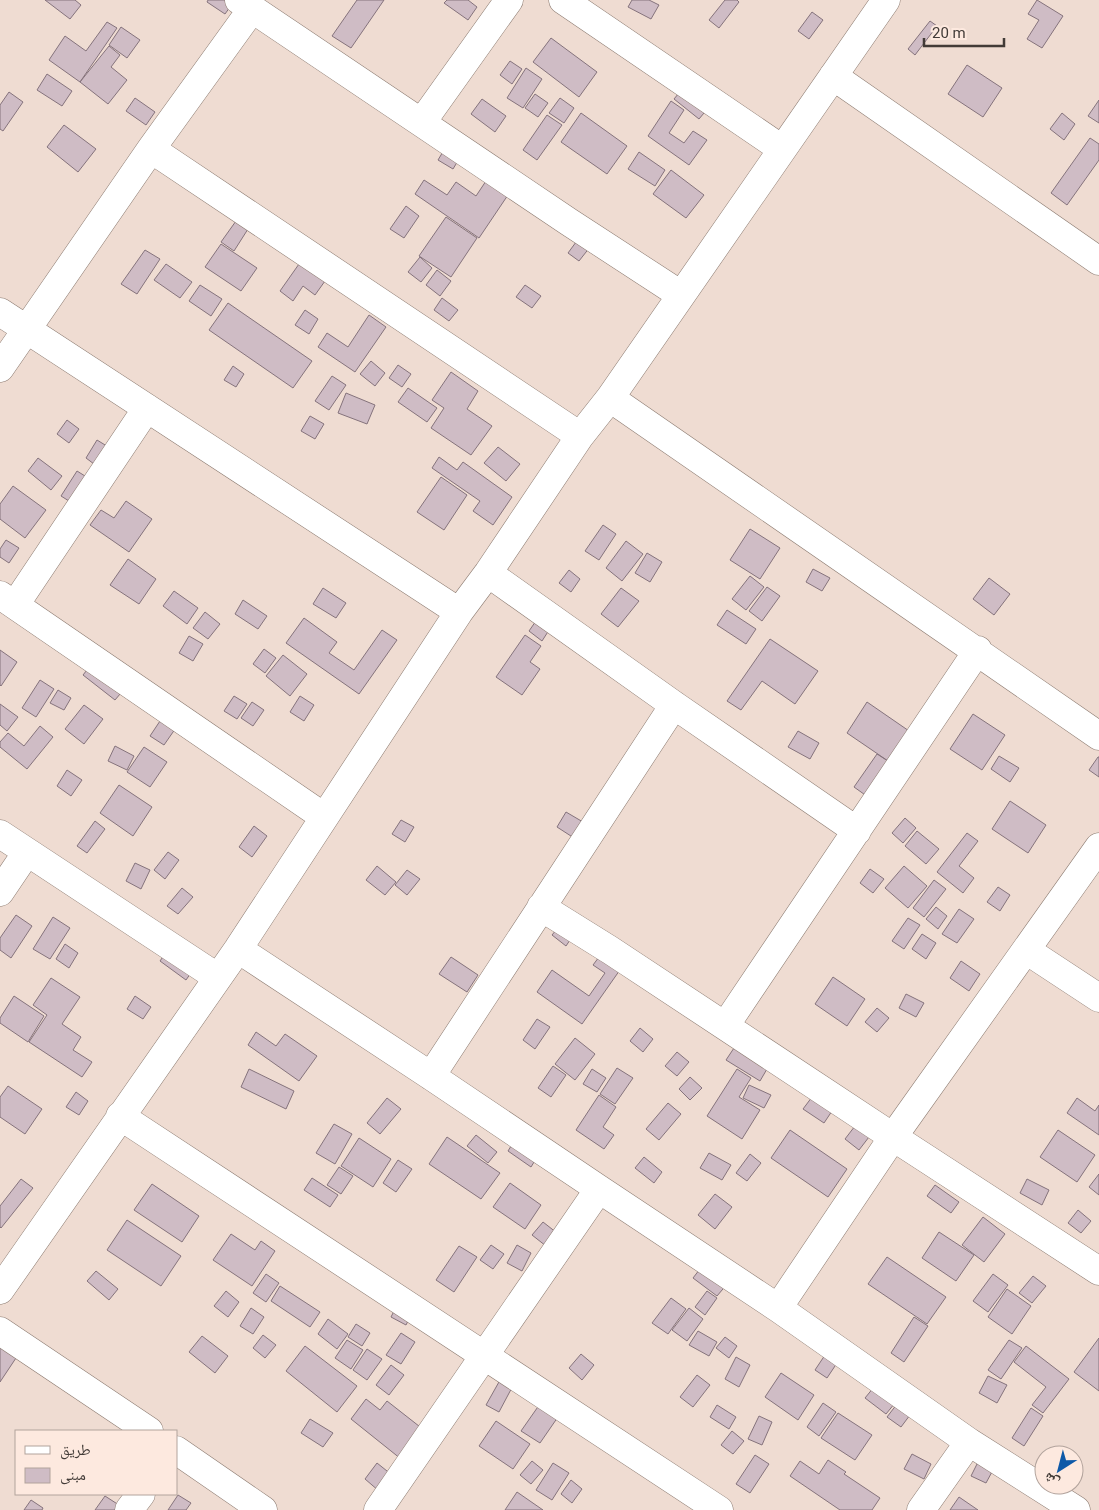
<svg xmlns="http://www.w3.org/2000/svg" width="1099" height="1510" viewBox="0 0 1099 1510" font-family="Roboto,'Noto Naskh Arabic',sans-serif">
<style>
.building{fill:#cfbcc5;stroke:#85737c}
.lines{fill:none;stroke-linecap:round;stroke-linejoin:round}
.minor-casing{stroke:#8c7b71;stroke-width:29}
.minor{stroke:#fff;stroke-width:28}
</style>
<rect width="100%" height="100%" fill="#efdcd2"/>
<path class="building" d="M45,0H75L81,5L70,19Z
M208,0H235L225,14L207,2Z
M357,0H384L351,48L332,36Z
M447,0H468L477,7L468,20L444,3Z
M632,0H649L659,5L651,19L628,7Z
M725,0H737L739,2L719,28L709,20Z
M1037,0L1063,16L1042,48L1027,39L1039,20L1028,14Z
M812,12L823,20L809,39L798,31Z
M930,21L937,26L915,55L908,49Z
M107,22L117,28L80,82L49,60L65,36L86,51Z
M121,27L140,40L127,58L109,45Z
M551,38L597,72L579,97L533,62Z
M109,46L120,55L111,67L127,80L108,104L80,82Z
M510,61L522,69L512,84L500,75Z
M967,65L1002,88L983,117L948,94Z
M526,68L542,79L523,108L507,98Z
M47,74L72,91L62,106L37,90Z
M683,88L709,107L699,119L674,99Z
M9,92L23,102L3,131L0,129V105Z
M535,94L548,103L538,117L525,108Z
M135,98L155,112L146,125L126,111Z
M560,98L574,108L564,123L549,113Z
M482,99L506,116L495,132L471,114Z
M1099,100V123L1088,116Z
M671,101L684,110L669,133L684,143L693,131L707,140L689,165L648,136Z
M581,113L627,146L607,174L561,142Z
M1062,113L1075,124L1064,140L1050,129Z
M547,115L562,125L537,160L523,150Z
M64,125L96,149L78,172L47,147Z
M1090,138L1099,144V160L1067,205L1051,193Z
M447,145L462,154L453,169L438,160Z
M639,152L665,170L655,186L628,169Z
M671,170L704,195L686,218L653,194Z
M490,175L512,189L479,238L415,194L424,180L447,195L456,182L476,196Z
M406,206L419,216L404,238L390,229Z
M446,217L477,238L451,277L419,256Z
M236,221L248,229L234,251L221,242Z
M579,238L590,247L579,261L568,253Z
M221,244L257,268L241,291L205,267Z
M145,250L160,259L137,294L121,284Z
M420,257L432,268L421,282L408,272Z
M166,264L192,282L180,298L154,280Z
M299,264L325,281L315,295L303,286L293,301L280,291Z
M437,270L451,281L440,296L426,285Z
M200,285L222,299L211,316L189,301Z
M525,285L541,296L532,308L516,297Z
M442,298L458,310L449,321L434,310Z
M228,303L312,361L293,388L209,330Z
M305,310L318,319L309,334L295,325Z
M369,315L386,327L355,372L318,347L327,333L348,347Z
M371,361L385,373L375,386L360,374Z
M398,365L411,374L402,387L389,378Z
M233,366L244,374L236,387L224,380Z
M451,372L478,391L467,409L492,426L471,455L431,428L444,408L432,400Z
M332,376L346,385L329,410L315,401Z
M408,388L437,408L427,422L398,402Z
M346,393L375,405L367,424L338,413Z
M310,416L324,424L315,439L301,431Z
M67,420L79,429L69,443L57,434Z
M97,440L110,448L98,467L86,458Z
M498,447L520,464L506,481L484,463Z
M439,457L457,470L463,462L512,497L493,525L473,511L480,501L432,468Z
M38,458L62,476L51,490L28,471Z
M77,471L93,481L77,506L61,496Z
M441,477L467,495L444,530L417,512Z
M13,486L46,510L25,538L0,519V504Z
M126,501L152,519L129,552L90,525L101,510L114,518Z
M603,525L616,534L599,560L585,551Z
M750,529L780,548L760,579L730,560Z
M6,540L19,548L9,563L0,557V549Z
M626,541L643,554L622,581L606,568Z
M647,553L662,562L650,582L635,573Z
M128,559L156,579L139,604L110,585Z
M813,569L830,578L822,591L806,582Z
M569,570L580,579L571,592L559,583Z
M750,576L764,587L746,610L732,599Z
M989,578L1010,594L994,615L973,599Z
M767,587L780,596L762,621L749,611Z
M323,588L346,603L336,618L313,604Z
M621,588L639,601L618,627L601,614Z
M174,591L198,608L187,624L163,606Z
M243,600L267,616L258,629L235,614Z
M727,610L756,629L746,644L717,625Z
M205,612L220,624L208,639L193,628Z
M304,618L337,642L329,653L354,670L382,630L397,640L359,694L286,643Z
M538,618L551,627L542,641L529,631Z
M525,635L541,646L530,662L540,669L522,695L496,677Z
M189,636L203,644L193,661L179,653Z
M770,639L818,671L795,704L762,681L741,710L727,701Z
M264,649L276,658L265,673L253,664Z
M0,650L17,662L1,686L0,685Z
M283,655L307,674L290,696L266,676Z
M94,661L126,687L115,700L83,675Z
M40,680L54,689L36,717L22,708Z
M58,690L71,698L64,710L50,703Z
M234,696L247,704L237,719L224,711Z
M300,696L314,705L304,721L290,712Z
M252,702L264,710L253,726L241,718Z
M867,702L912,733L891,763L847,733Z
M0,704L18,717L7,731L0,725Z
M84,705L103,719L84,744L65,729Z
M166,712L180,722L164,745L150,736Z
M973,714L1005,735L982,770L950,749Z
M40,726L53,737L27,769L0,747V742L8,733L24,746Z
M798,731L819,743L810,759L788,747Z
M115,746L134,756L127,770L108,761Z
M144,747L167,762L150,787L127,772Z
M877,754L891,763L868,797L854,787Z
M999,756L1019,768L1010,782L991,769Z
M1098,757H1099V777L1089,770Z
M67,770L82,780L71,796L57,786Z
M119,785L152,807L133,836L100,813Z
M1010,801L1046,825L1028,853L992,829Z
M566,812L583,822L574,838L557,827Z
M905,818L916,828L903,843L892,833Z
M401,820L414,827L405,842L392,834Z
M95,821L105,829L87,853L77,846Z
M254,826L267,836L252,857L239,847Z
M917,831L939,849L926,864L905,846Z
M967,833L978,841L959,866L974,878L963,893L937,872Z
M168,852L179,860L165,879L154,870Z
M135,863L150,870L141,889L126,881Z
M377,866L396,882L385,895L366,880Z
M904,866L927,886L908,908L885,888Z
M870,869L884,879L873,893L860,883Z
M407,870L420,879L407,895L395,885Z
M934,880L946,889L924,917L913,908Z
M998,887L1010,895L1000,911L987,902Z
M182,888L193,897L178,914L167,906Z
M936,907L947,916L938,929L926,919Z
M959,909L974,919L957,943L942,934Z
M16,915L32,926L11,958L0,950V938Z
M53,917L70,928L50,959L33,949Z
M908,918L920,925L904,949L892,941Z
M561,924L574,934L566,946L552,935Z
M922,934L936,943L926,959L912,949Z
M65,944L78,953L69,968L56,959Z
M169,948L195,967L186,980L160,961Z
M602,953L622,967L582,1024L537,992L552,970L589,996L605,973L593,965Z
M451,957L478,975L467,992L439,974Z
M961,961L980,974L969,991L950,978Z
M833,977L865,999L847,1026L815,1004Z
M51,978L80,997L62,1024L81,1037L73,1050L92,1062L82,1077L29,1042L47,1015L33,1005Z
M906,994L924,1003L916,1017L899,1008Z
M14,996L44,1016L28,1042L0,1023V1018Z
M135,996L151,1007L143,1019L127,1009Z
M877,1008L889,1018L877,1032L865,1022Z
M537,1019L550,1027L535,1049L523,1040Z
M640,1028L653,1039L643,1052L630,1041Z
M256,1032L276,1046L285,1034L317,1056L299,1081L248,1045Z
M575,1038L595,1054L575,1080L555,1064Z
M734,1048L767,1069L760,1081L726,1060Z
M677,1052L689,1062L677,1076L665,1066Z
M553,1066L566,1075L551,1097L538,1088Z
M617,1068L633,1078L615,1104L600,1094Z
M249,1069L294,1091L286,1109L241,1087Z
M592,1069L606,1078L597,1092L583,1084Z
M737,1069L751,1078L739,1097L760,1110L742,1139L707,1116Z
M690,1077L702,1088L690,1100L679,1089Z
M749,1085L771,1095L764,1108L743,1098Z
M8,1086L42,1109L25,1134L0,1117V1097Z
M76,1092L88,1101L79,1115L66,1107Z
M599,1095L616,1107L603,1127L614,1135L604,1149L576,1130Z
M812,1097L832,1111L824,1123L803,1109Z
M387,1098L401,1109L380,1134L367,1123Z
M1077,1098L1095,1111L1099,1105V1135L1067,1113Z
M668,1103L681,1114L659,1140L646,1129Z
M334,1124L352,1134L335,1164L316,1153Z
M855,1126L869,1137L859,1150L845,1139Z
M790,1130L847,1169L828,1197L771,1158Z
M1058,1130L1095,1155L1077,1182L1040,1157Z
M476,1135L497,1152L488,1163L467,1146Z
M447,1137L500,1173L481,1199L429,1164Z
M359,1138L391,1159L373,1187L341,1166Z
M516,1138L539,1154L531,1167L508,1151Z
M709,1153L731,1165L722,1180L700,1168Z
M750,1154L761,1163L747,1181L736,1173Z
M644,1157L662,1172L654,1183L635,1168Z
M398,1160L412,1169L396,1192L383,1183Z
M339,1167L353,1176L341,1194L327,1185Z
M1099,1174V1195L1089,1187Z
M312,1178L338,1195L330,1207L304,1190Z
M21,1179L33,1188L1,1228L0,1227V1206Z
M1027,1179L1049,1190L1042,1205L1020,1193Z
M510,1183L541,1205L525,1229L493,1207Z
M152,1184L199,1216L182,1242L134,1210Z
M935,1185L959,1202L951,1213L927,1196Z
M715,1194L732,1207L715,1229L698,1215Z
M1078,1210L1091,1221L1081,1233L1068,1223Z
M983,1217L1005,1234L984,1262L962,1245Z
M127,1220L181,1256L161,1286L107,1250Z
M543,1222L557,1233L546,1246L532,1235Z
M939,1232L974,1255L956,1281L922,1258Z
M231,1234L255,1250L261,1241L275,1251L252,1286L213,1260Z
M491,1245L504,1254L493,1269L480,1260Z
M517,1245L531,1253L522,1271L507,1263Z
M459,1246L477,1257L454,1292L436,1280Z
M887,1257L946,1297L927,1324L868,1284Z
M703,1265L728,1283L717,1296L693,1278Z
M96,1271L118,1289L109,1300L87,1281Z
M266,1274L279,1283L266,1302L253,1293Z
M993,1274L1008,1285L988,1312L973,1301Z
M1033,1276L1046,1286L1032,1303L1019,1293Z
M280,1286L320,1312L310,1327L271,1301Z
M1007,1289L1031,1306L1012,1334L988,1317Z
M226,1291L239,1302L228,1317L214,1306Z
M707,1291L717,1298L705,1315L695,1307Z
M671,1298L686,1309L668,1334L652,1323Z
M398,1303L413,1311L406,1325L391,1317Z
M251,1308L264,1317L253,1334L240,1326Z
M689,1308L703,1319L687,1341L672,1330Z
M914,1317L928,1326L904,1362L891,1353Z
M328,1319L348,1334L337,1349L318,1334Z
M356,1324L370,1333L362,1346L348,1337Z
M698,1331L717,1342L709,1356L689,1345Z
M401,1333L415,1342L401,1364L386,1355Z
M263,1335L276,1345L265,1358L253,1348Z
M202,1336L228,1356L215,1373L189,1352Z
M725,1337L737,1346L729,1358L716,1348Z
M1099,1338V1391L1074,1372Z
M347,1340L363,1350L351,1369L335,1358Z
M1009,1340L1022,1348L1001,1379L988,1370Z
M0,1343L18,1355L0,1382Z
M305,1346L357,1386L337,1412L286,1371Z
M1026,1346L1069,1379L1043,1413L1032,1405L1046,1387L1014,1362Z
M367,1349L382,1359L367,1380L353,1370Z
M581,1354L594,1365L582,1380L569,1368Z
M825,1355L837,1363L827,1378L815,1370Z
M736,1357L750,1365L739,1387L725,1379Z
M391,1365L404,1375L389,1395L376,1385Z
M504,1373L516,1380L499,1412L486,1405Z
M781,1373L814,1395L798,1420L765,1397Z
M697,1375L710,1385L693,1407L680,1397Z
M988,1376L1007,1385L997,1403L979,1393Z
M874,1387L895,1403L886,1414L865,1398Z
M366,1399L380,1410L387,1401L424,1430L401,1459L351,1419Z
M542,1401L560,1414L540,1443L521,1431Z
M823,1403L836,1412L819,1436L807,1427Z
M897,1404L910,1415L901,1427L887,1417Z
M717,1405L736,1417L729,1429L710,1417Z
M1031,1408L1043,1416L1024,1446L1012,1438Z
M838,1413L872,1435L855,1460L821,1438Z
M759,1416L772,1422L762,1445L748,1439Z
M310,1419L333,1433L323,1447L301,1433Z
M496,1421L530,1444L513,1469L479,1446Z
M732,1431L744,1441L733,1454L721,1445Z
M912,1454L931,1464L924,1479L904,1469Z
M755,1455L769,1464L750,1493L736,1484Z
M828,1460L846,1472L844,1474L880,1498L872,1510H840L790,1476L800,1461L819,1474Z
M532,1461L543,1470L531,1484L520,1475Z
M978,1462L993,1470L986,1483L971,1476Z
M377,1463L392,1475L379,1491L365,1479Z
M553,1463L569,1473L552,1500L536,1490Z
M571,1480L582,1489L572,1503L561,1494Z
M517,1492L543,1510H505Z
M178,1495L191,1503L186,1510H168Z
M105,1496L122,1507L120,1510H95Z
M959,1497L978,1510H950Z
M31,1500L43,1508L42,1510H24Z"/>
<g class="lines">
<defs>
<path id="minor" d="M239,0L569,222L681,295
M563,0L782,149
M833,76L1099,261
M422,122L509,0
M151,149L580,436
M0,312L459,612
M0,368L151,149L252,9
M610,398L1099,736
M488,573L674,705L857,831
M0,595L324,817
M15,605L147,408
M0,834L217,977
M0,892L27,852
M541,907L610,950L893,1137L1099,1271
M238,949L431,1076L599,1189L778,1308L969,1442L1076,1510
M1026,950L1099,998
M725,1026L978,650
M431,1076L674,705
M120,1116L719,1510
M0,1290L238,949L459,612L488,573L580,436L610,398L886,0
M778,1308L893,1137L1099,847
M0,1331L149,1431
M176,1450L263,1510
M129,1510L141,1494
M378,1510L599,1189
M921,1510L969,1442"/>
</defs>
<use href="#minor" class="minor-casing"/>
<use href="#minor" class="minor"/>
</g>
<rect x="15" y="1430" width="162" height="65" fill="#fde9df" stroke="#b2a39c"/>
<rect x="25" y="1446" width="25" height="8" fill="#ffffff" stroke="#b2a39c"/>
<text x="60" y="1455" font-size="15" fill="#423b37">طريق</text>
<rect x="25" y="1468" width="25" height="15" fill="#cfbcc5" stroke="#b2a39c"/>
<text x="60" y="1480" font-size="15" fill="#423b37">مبنى</text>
<g transform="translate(1059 1470) rotate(216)"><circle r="24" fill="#fde9df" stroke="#b2a39c"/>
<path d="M0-4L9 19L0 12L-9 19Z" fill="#0e59a8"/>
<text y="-8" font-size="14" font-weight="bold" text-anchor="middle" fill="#423b37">ش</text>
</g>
<path d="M924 38v8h80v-8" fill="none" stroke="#423b37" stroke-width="2.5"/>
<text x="932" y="38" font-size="15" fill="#423b37" stroke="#fde9df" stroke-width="4" paint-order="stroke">20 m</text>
</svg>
